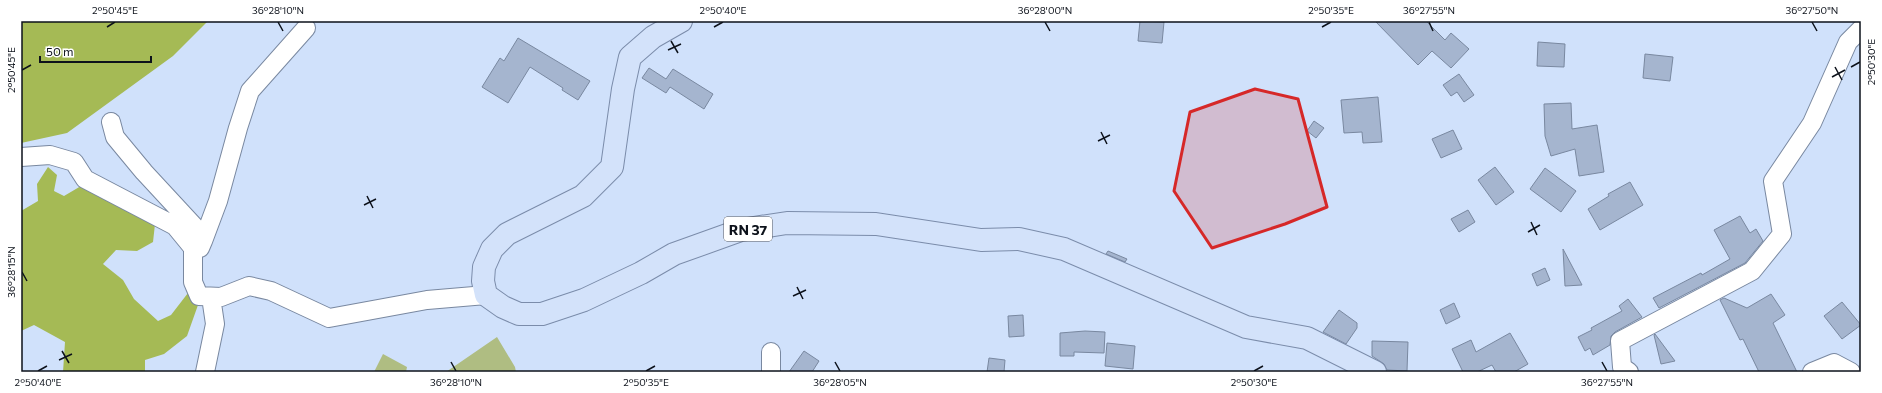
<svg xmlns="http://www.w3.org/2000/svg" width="1882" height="393" viewBox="0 0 1882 393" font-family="Commissioner,sans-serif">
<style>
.green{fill:#afbd82}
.forest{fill:#a5ba55}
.building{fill:#a5b5cf;stroke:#7988a0}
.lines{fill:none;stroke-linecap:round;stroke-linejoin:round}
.minor-casing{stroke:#7988a0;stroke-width:20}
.major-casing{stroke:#7b8caa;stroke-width:24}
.minor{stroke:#fff;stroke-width:18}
.major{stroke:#d3e2fa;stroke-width:22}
.marked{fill:#d62828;fill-opacity:0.2;stroke:#d62828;stroke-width:3;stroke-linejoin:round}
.ticks{fill:none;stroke:#0d121b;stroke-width:1.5}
.labels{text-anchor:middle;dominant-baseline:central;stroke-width:3.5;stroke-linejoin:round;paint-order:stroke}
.shield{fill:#fff;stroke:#56595f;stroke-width:1}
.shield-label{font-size:14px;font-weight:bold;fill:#0d121b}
.neatline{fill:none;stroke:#0d121b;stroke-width:1.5}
.ticks-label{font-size:10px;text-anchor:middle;fill:#0d121b}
</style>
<rect width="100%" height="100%" fill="#d0e1fb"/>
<path class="green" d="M497,337L515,367L516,372H446Z
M383,354L407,367L406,372H374Z"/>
<path class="forest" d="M21,21H208L173,56L67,133L21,143Z
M48,167L57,175L54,191L64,196L81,186L155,224L153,242L137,251L116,250L103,264L123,280L134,299L158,321L171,315L188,293L198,305L187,336L164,354L145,360V372H63L65,342L34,325L21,331V211L38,201L37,184Z"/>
<path class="building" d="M1140,21L1164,22L1162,43L1138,41Z
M1375,21H1426L1445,40L1451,33L1469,49L1451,68L1432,51L1418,65Z
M518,38L590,81L578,100L562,90L563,88L530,67L508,103L482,87L500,58L504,61Z
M1538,42L1565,44L1564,67L1537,66Z
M1645,54L1673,57L1670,81L1643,78Z
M649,68L666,79L673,69L713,94L704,109L670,87L666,93L642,78Z
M1459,74L1474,95L1464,102L1457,92L1451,96L1443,85Z
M1378,97L1382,142L1363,143L1362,132L1344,133L1341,100Z
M1571,103L1572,129L1597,125L1604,172L1579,176L1575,149L1551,156L1545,136L1544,104Z
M1314,121L1324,128L1316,138L1307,131Z
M1453,130L1462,149L1441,158L1432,139Z
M1495,167L1514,192L1496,205L1478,180Z
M1545,168L1576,191L1561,212L1530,189Z
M1630,182L1643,205L1600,230L1588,209L1609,196L1608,194Z
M1468,210L1475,222L1459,232L1451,219Z
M1740,216L1750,233L1756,229L1763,241L1745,263L1659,308L1653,298L1701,273L1702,275L1730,259L1714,230Z
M1563,249L1582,285L1565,286Z
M1108,251L1127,259L1125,262L1106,254Z
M1545,268L1550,280L1537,286L1532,274Z
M1771,294L1785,315L1773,323L1797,372H1759L1743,339L1740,340L1720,300L1724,298L1747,308Z
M1628,299L1642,317L1615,332L1611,336L1610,345L1593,355L1590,348L1585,351L1578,337L1592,330L1591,328L1622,311L1619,306Z
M1842,302L1861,325L1842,339L1824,316Z
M1454,303L1460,317L1446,324L1440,310Z
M1339,310L1357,323V328L1346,344L1323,332Z
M1023,315L1024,336L1009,337L1008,316Z
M1085,331L1105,332L1104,353L1074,352V356H1060V333Z
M1510,333L1528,364L1514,372H1496L1492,365L1477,372H1463L1452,349L1471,340L1476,352Z
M1655,334L1675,361L1661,364L1654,335Z
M1372,341L1408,342L1407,371L1387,370L1384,364L1372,356Z
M1107,343L1135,346L1133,369L1105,366Z
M804,351L819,361L812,372H789Z
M989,358L1005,360L1004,372H987Z"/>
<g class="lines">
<defs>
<path id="minor" d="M111,122L115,137L144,172L194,226L203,241L200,248
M21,157L50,155L74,162L85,179L175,226L193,248V282L199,296L221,297L249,286L271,291L329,318L427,300L486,295
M203,241L218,201L238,128L250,91L306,28
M205,372L215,324L211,297
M771,372V352
M1629,372L1622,367L1620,341L1752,271L1782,234L1773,181L1812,123L1848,42L1861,29
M1812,372L1834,363L1851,372"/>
<path id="major" d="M681,21L653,37L630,57L623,89L612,167L583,196L507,234L492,249L484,267L483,281L486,295L503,307L519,314H542L584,300L641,273L674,254L741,230L787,223L876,224L981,240L1019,239L1064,249L1246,327L1307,338L1375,372"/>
</defs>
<use href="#minor" class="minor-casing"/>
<use href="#major" class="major-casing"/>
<use href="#minor" class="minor"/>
<use href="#major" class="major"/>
</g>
<path class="marked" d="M1255,89L1298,99L1327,207L1285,224L1212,248L1174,191L1190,112Z"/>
<path class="ticks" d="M278,22L283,31M1045,22L1050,31M1429,22L1433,31M1812,22L1817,31M107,27L115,22M714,27L723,22M1322,27L1331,22M671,41L678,53M668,50L681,44M1835,67L1842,80M1851,67L1860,62M22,70L31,65M1832,77L1845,70M1101,132L1107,144M1098,141L1110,135M367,196L373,208M364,205L376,199M1531,222L1537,235M1528,232L1540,225M22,272L27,281M797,287L803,299M793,296L806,290M62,351L69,363M59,360L72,354M451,362L456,371M835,362L840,371M1602,362L1607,371M38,371L47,366M646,371L655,366M1254,371L1263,366"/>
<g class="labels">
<rect class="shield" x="724" y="217" width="48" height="24" rx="3"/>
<g class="shield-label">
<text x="748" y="229">RN 37</text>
</g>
</g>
<rect width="1882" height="393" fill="none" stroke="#ffffff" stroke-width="44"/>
<path d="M40 56v6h111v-6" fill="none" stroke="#0d121b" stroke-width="2"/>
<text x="46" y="56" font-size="12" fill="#0d121b" stroke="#ffffff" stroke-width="3" paint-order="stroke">50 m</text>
<rect x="22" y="22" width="1838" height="349" class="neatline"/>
<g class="ticks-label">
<text x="115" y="14">2°50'45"E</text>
<text x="278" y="14">36°28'10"N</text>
<text x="723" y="14">2°50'40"E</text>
<text x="1045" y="14">36°28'00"N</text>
<text x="1331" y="14">2°50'35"E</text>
<text x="1429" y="14">36°27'55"N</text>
<text x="1812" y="14">36°27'50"N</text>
<text transform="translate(1871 62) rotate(-90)" y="4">2°50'30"E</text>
<text transform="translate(11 70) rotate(-90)" y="4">2°50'45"E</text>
<text transform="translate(11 272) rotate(-90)" y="4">36°28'15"N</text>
<text x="38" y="386">2°50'40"E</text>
<text x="456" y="386">36°28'10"N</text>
<text x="646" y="386">2°50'35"E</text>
<text x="840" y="386">36°28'05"N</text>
<text x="1254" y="386">2°50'30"E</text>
<text x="1607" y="386">36°27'55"N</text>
</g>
</svg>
